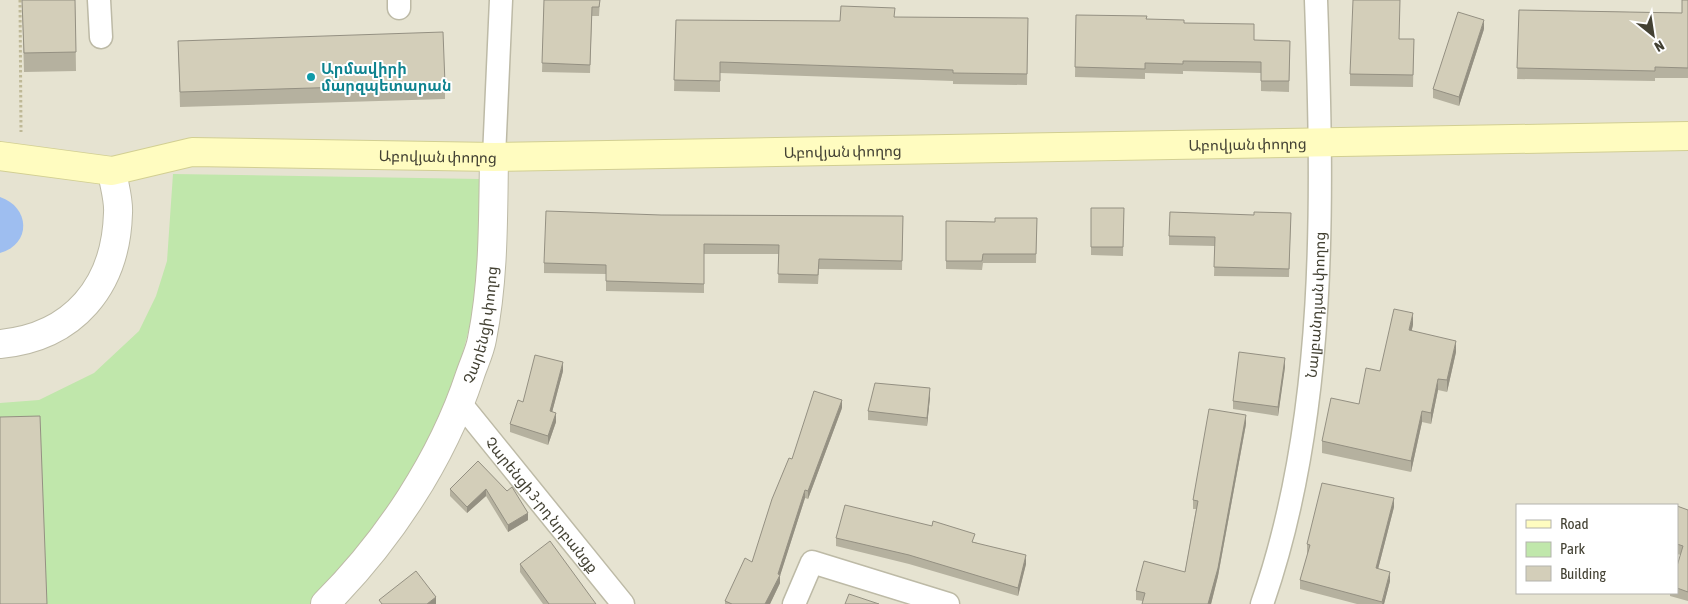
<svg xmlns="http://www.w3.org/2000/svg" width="1688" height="604" viewBox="0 0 1688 604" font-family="'Asap Condensed','Noto Sans Armenian',sans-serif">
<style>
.residential{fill:#e6e3d1;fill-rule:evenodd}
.green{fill:#c0e7ab}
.water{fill:#9ebef0}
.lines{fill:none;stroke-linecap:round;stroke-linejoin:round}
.minor-casing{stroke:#bdbaa6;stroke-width:25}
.tertiary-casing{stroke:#bdbaa6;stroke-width:30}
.secondary-casing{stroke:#d2cf92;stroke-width:30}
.path{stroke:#bfb997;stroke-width:3;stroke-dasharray:2.5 2.5;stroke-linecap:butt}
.minor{stroke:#fff;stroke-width:22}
.tertiary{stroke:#fff;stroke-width:28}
.secondary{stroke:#fffcc0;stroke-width:28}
.wall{fill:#b5b19f}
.shaded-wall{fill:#949082}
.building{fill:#d3ceb9;stroke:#949082}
.culture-dot{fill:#0f9aa8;stroke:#fff;stroke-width:2}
.labels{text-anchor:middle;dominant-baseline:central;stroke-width:4;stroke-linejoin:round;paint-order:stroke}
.culture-label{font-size:15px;font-weight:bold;fill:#0d838f;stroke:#fff;text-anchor:start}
.street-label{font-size:15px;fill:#434133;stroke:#fff}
</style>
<rect width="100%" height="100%" fill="#f2f0e3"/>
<path class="residential" d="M0,0H1688V604H0ZM1517,505H1677V593H1517Z"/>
<path class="green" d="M173,174L480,179V286L450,402L396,510L310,604H0V403L39,400L94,373L139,331L156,296L167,261Z"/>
<path class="water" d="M0,197C30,207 32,244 0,253Z"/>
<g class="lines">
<defs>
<g id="minor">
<path d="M99,0L101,37"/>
<path d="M399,8V0"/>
<path d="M494,157L501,0"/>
<path id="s1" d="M461,404L623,604"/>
<path d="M794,604L812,562L948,604"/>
<path id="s2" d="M1262,604C1328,415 1323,198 1316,0"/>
</g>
<g id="tertiary">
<path d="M0,344C74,337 116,286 118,213C119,200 114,185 112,171"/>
<path id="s3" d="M325,604C388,541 442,460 470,375C474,363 480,351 482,339C494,279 493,218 494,157"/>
</g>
<g id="secondary">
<path id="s4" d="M0,156L112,171L192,152L494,157L1688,136"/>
</g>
</defs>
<use href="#minor" class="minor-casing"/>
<use href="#tertiary" class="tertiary-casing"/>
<use href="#secondary" class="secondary-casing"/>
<path class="path" d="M20,0L21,132"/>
<use href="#minor" class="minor"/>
<use href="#tertiary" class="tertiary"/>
<use href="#secondary" class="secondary"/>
</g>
<path class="wall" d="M22,0H75L76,71L24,72Z
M544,0H600L599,16H592L590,73L542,72Z
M1688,0V78H1655V81L1517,79L1519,10L1682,13Z
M1076,15L1146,19L1184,23L1254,40L1290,41L1289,92L1261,91V73L1183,71V74L1145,73V79L1075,77Z
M895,17L1028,18L1027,85L953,84V81L720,73V92L674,91L676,20L840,21Z
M1484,29L1459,106L1433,98V89Z
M1399,39H1414L1413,87L1350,86V74Z
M178,41L445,84V99L180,107Z
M1091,208H1124L1123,256L1091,255Z
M1291,213L1289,277L1214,276L1215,246L1169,245V236L1254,215Z
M661,215L903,216L902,270L819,269L818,284L778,283L779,254H704V293L606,291V274L544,273V263Z
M1037,218L1036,263H983L982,270L946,269V221L995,222Z
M1413,325L1411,331L1456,352L1447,392L1438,390L1431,424L1422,422L1411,472L1322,453V441L1359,404L1380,371Z
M1285,367L1278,416L1233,409V401Z
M563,371L552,412L556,422L548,445L510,432V424L523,402Z
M930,397L927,426L868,420V411Z
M842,408L808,499L805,498L780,575V583L770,604H725V601L752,562Z
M1246,424L1218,576L1211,604H1142L1143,601L1136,600V591L1185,572L1196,509H1193V500Z
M478,461L528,520L508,532L486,496L467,513L450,496V489Z
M1677,506L1688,510V601L1670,596V593H1677V566L1681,555L1677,554Z
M1394,507L1378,569L1390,581L1384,604H1357L1300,589V580L1308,553H1307V544Z
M836,538L975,542L1026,564L1018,596L909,564L836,546Z
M520,564L596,604H543L520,572Z"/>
<path class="shaded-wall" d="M1484,20V29L1459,106V97Z
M1413,313V325L1409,342V330Z
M1456,341V352L1447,392V380Z
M1285,358V367L1278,416V407Z
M563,362V371L550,420V411Z
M1438,379V390L1431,424V413Z
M930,388V397L927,426V418Z
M842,400V408L808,499V491Z
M1422,411V422L1411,472V461Z
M556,413V422L548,445V436Z
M1246,415V424L1218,576L1211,604H1208Z
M486,489V496L467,513V507Z
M805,490V498L780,576V575V583L770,604H765L778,574Z
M1394,498V507L1376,577V568Z
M528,513V520L508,532V525Z
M1026,555V564L1018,596V588Z
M1390,572V581L1384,604H1382Z
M436,597V604H427Z"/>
<path class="building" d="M22,0H75L76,52L24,53Z
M544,0H600L599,7H592L590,65L542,63Z
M1353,0H1400L1399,39H1414L1413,75L1350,74Z
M1682,0H1688V68L1655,67V71L1517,68L1519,10L1682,13Z
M841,6L895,8L894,17L1028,18L1027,74L953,73V70L720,62V81L674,80L676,20L840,21Z
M1458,12L1484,20L1459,97L1433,89Z
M1076,15L1147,16L1146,19L1184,20V23L1254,24V40L1290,41L1289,81H1261V62L1183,61V64L1145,63V69L1075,67Z
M443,32L445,84L180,92L178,41Z
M1091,208H1124L1123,247H1091Z
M546,211L661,215L903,216L902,261L819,259L818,275L778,274L779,245L704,244V284L606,281V265L544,263Z
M1170,212L1254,215V212L1291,213L1289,269L1214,267L1215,237L1169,236Z
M995,218H1037L1036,254H983L982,261H946V221L995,222Z
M1394,309L1413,313L1409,330L1456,341L1447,380L1438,379L1431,413L1422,411L1411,461L1322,441L1331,398L1359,404L1366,368L1380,371Z
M1239,352L1285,358L1278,407L1233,401Z
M535,355L563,362L550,411L556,413L548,436L510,424L518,400L523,402Z
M875,383L930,388L927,418L868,411Z
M814,391L842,400L808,491L805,490L778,574L780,575L765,604H732L725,601L745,558L752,562L772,499L789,458L792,459Z
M1209,409L1246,415L1218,568L1208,604H1142L1145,593L1136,591L1144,561L1185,572L1198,501L1193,500Z
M40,416L47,604H0V417Z
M478,461L507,491L512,487L528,513L508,525L486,489L467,507L450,489Z
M1322,483L1394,498L1376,568L1390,572L1382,602L1300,580L1310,545L1307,544Z
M845,505L932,526L933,521L975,534L972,542L1026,555L1018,588L909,555L836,538Z
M1677,506L1688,510V592L1677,588V566L1683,546L1677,544Z
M550,541L596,604H549L520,564Z
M416,571L436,597L427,604H382L379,600Z
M849,594L879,604H845Z"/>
<circle class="culture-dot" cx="311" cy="77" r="5"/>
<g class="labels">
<g class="culture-label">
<text x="321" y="68">Արմավիրի<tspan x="321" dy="17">մարզպետարան</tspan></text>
</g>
<g class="street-label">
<text stroke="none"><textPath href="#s4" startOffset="1251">Աբովյան փողոց</textPath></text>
<text stroke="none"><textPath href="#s4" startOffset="846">Աբովյան փողոց</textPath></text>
<text stroke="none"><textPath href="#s4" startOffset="441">Աբովյան փողոց</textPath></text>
<text stroke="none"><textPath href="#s2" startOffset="305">Նալբանդյան փողոց</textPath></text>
<text stroke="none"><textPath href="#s3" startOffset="325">Չարենցի փողոց</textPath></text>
<text stroke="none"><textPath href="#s1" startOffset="129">Չարենցի 3-րդ նրբանցք</textPath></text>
</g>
</g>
<rect x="1516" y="504" width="162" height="90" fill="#ffffff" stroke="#b4b3ad"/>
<rect x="1526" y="520" width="25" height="8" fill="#fffcc0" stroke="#b4b3ad"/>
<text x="1560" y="529" font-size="15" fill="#434133">Road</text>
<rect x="1526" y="542" width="25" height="15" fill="#c0e7ab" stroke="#b4b3ad"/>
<text x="1560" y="554" font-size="15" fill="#434133">Park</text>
<rect x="1526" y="566" width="25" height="15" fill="#d3ceb9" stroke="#b4b3ad"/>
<text x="1560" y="579" font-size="15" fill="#434133">Building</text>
<g transform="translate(1653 35) rotate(150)" stroke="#ffffff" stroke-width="4" paint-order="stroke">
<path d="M0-4L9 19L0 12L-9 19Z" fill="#434133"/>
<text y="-8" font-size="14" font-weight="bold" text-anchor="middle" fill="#434133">N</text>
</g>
</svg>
